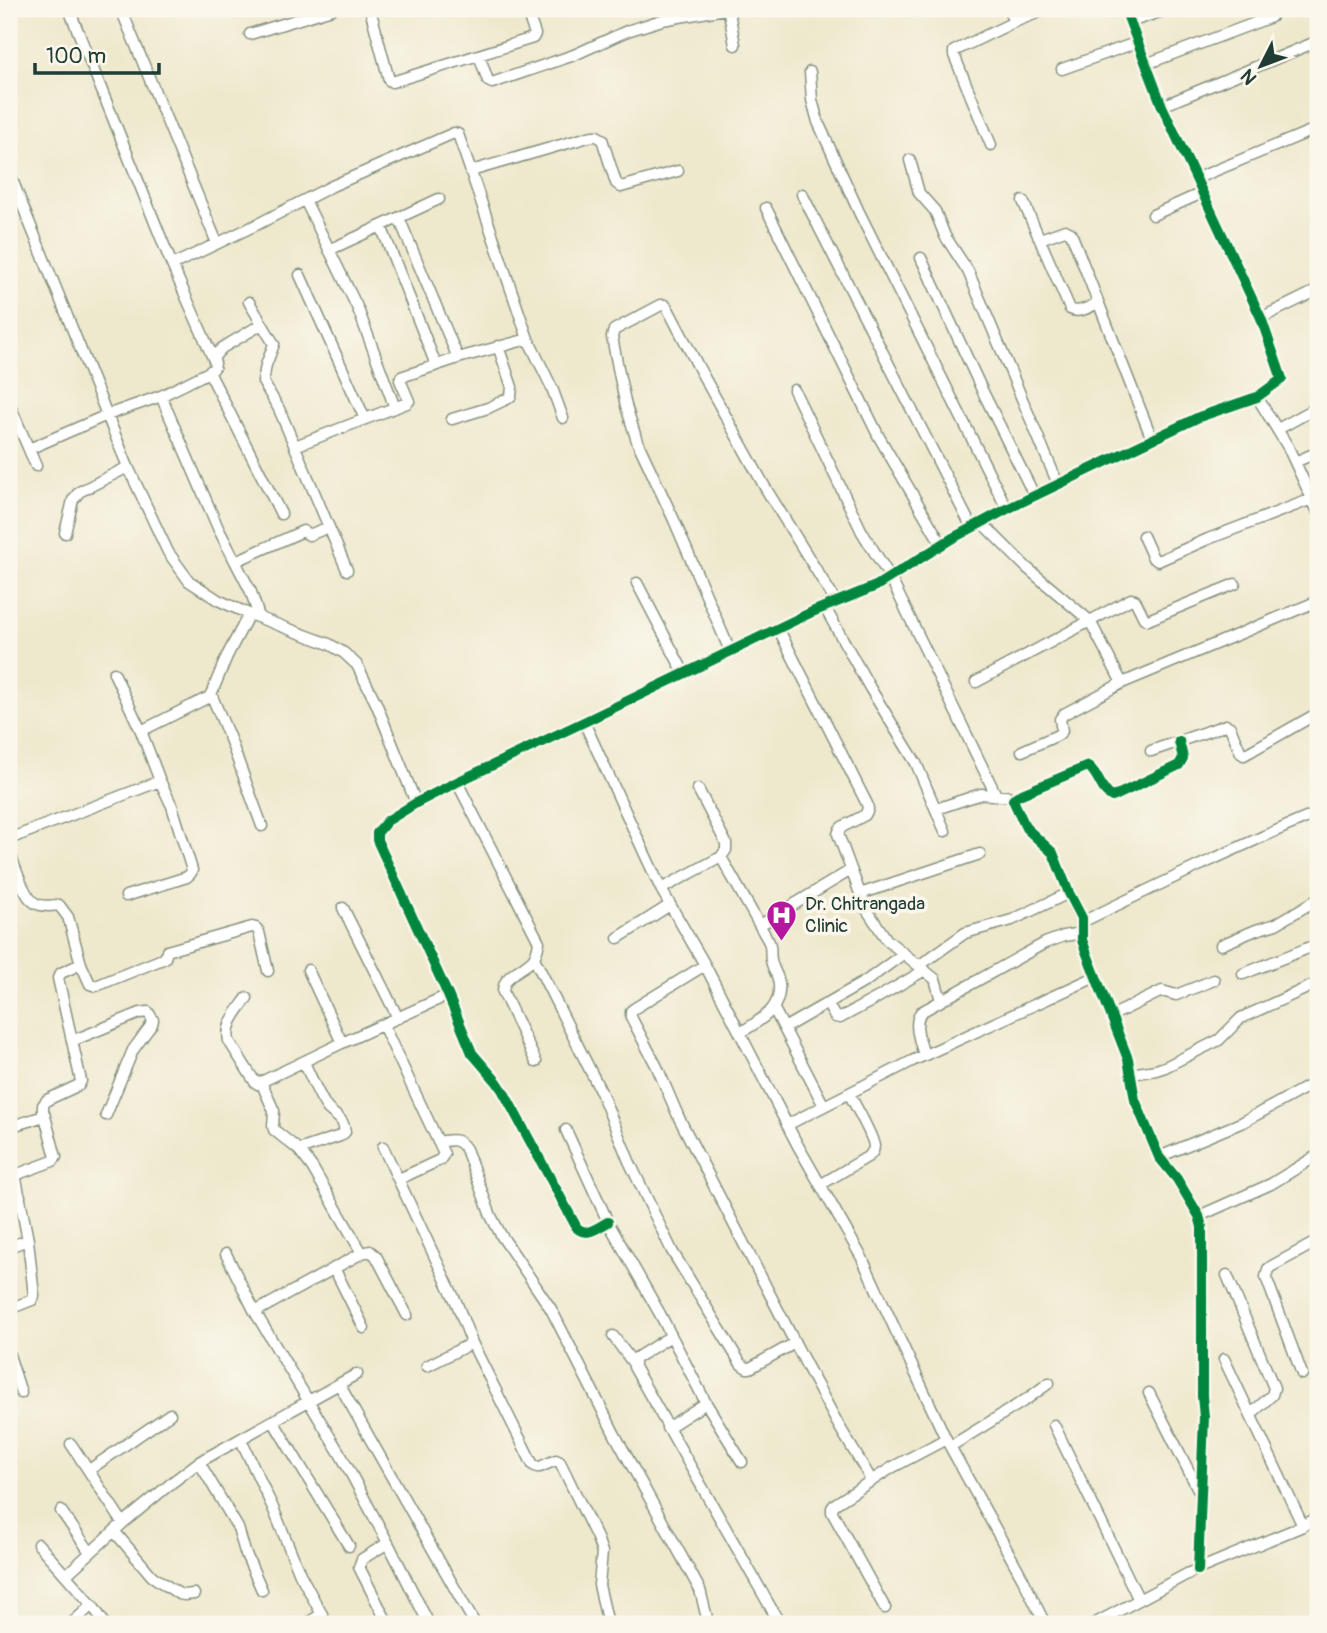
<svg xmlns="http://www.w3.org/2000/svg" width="1327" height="1633" viewBox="0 0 1327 1633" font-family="Pangolin,sans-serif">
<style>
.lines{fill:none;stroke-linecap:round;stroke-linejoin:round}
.street-casing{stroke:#869280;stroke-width:13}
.street{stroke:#fff;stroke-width:10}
.cycleway-casing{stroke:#fbf7ec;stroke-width:15}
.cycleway{stroke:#00873e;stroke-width:10}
.labels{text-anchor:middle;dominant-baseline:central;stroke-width:7;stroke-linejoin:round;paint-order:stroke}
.poi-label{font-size:19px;fill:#1f3d34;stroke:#fbf7ec;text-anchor:start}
</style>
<rect width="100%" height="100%" fill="#fbf7ec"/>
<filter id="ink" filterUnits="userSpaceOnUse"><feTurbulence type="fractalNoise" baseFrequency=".0143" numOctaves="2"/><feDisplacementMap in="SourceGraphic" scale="14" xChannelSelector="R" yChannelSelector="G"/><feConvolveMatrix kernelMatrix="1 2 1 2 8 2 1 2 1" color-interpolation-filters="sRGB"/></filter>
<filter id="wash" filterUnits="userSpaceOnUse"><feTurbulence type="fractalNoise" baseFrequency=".00686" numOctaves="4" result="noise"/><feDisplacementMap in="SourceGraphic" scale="28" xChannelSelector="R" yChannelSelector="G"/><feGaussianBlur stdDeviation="1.57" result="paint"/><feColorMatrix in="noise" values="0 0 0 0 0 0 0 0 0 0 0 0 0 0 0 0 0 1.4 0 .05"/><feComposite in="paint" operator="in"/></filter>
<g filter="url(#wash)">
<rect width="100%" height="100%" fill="#eee8cc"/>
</g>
<g filter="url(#ink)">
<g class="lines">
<defs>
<path id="street" d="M69,9L172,265L213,358L215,363L214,368L209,372L161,396L218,528L251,592L259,617
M121,9L217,243
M370,9L389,80L392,82L533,38L535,34L526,9
M1008,9L1014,22
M1130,22L1168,9
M250,34L332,9
M479,55L488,81L492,83L574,55L627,31L662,20L725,9L729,12L735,45
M1146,64L1271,17
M1062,69L1138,42
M810,72L812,100L818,122L859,212L1007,509
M1162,106L1318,41
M991,145L954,55V51L1014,22L1047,9
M910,160L919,193L935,211L945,236L968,271L1058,484
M471,171L592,136H597L602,139L616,183L621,187L678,171
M9,172L128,467L168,552L189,581L218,600L249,614L329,644L344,653L357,665L376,703L416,803
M1195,179L1318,128
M802,194L972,528
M305,200L358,309L395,408
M1023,201L1070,309C1079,314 1089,307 1098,303
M766,208L879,437L942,545
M1153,215L1202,193
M399,218L458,358
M381,226L436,365
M1040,239L1065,230L1071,233L1152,439
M329,250L439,199
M921,258L982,390L1034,495
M172,265L256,225L332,186L454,133L458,134L528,339L552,388L563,418
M300,275L365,419
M249,302L274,344L266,365L263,382L279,409L347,570
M1261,318L1318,290
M213,358L222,348L262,324
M209,372L281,514
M794,390L862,532L890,577L996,795
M1257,397L1288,447L1318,512
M9,403L36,466
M452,419L488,408L509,398L511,396L512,387L498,346
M1278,429L1318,407
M295,446L407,403L409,401L400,380L401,377L458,358L528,339
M29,449L107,415L161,396
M1295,462L1318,452
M982,523L1026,567L1090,621L1122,683
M65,533L73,500L79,492L128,467
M1143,536L1153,558L1158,561L1208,539L1312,499
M236,561L303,531L309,535L329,527
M637,583L684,673
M824,606L870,688L916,763L945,831
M778,628L867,804L868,809L865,815L842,827L840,829L838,834L865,907L887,940L935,979L941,1000
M730,651L674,520L637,441L626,406L620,378L612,337L614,330L661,305H665L668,309L700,370L766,489L836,602
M114,673L141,731L160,781L172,806L192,870L191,873L187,877L126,896
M976,682L1131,599L1135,600L1144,618L1148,620L1235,584
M211,694L230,739L262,826
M584,722L661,889L705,965L797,1144L862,1258L946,1439L1023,1579L1045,1624
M141,731L209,697L212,692L227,656L249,614
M1179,741L1183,758L1179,765L1115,796L1112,797C1100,790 1099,774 1088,766L1017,796L1013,800L1026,828L1053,853L1069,893L1082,918V940L1087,954L1128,1059L1135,1100L1159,1157L1177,1179L1199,1216L1202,1227V1396L1204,1417L1198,1570
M1022,751L1058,735L1062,731L1060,719L1064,714L1122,683L1318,601
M1151,751L1226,725L1230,727L1241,753L1244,755L1318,713
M457,782L539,942C538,948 536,955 533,959C522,971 503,974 503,992L536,1062
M936,809L981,794L1014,797
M9,839L160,781
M9,850C14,864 23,896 35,903C42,907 51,906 59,905L68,917L81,964L61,973L58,978L81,1081L79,1085L47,1100L43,1105V1115L41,1117L9,1127
M721,857L769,942C772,949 769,956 772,964C773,969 777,974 778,979C785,1009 760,1020 740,1033
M661,889L721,857L726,850V843L698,789
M860,894L980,854
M343,908L398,1018
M1082,922C1160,884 1238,846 1318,813
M760,925L851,870
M618,938L670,905
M1221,945L1256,930L1276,924L1318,899
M534,958L601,1092L629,1161L672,1251L741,1364L747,1368H750L795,1343
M81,964L90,984L96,986L165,958L167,951L252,927L256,928L259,932L268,971
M705,965L635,1008L631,1011V1017L657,1067L679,1118L811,1374L839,1426L872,1481
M920,965L965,933L1012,920L1069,893
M308,970L342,1043
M1243,974L1318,944
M247,998C238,1011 225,1024 229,1041L255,1082L258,1084L261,1082L274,1111L273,1126L274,1130L299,1150L312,1167L362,1253
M827,1003L835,1017L840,1018L877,998L925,970
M774,1009L824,1106
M1111,1016L1162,991L1176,995L1214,980
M383,1025L444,1154L440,1160L399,1179
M784,1028L866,981L903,954
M72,1041L140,1013L148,1012L153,1020L152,1024L133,1050L106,1115
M924,1056C921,1042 912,1025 921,1012L1045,943L1064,936L1082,933
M1131,1074L1156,1070L1165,1067L1219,1040L1241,1018L1318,983
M261,1082L342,1043L448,995
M787,1125L912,1061L1095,977
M566,1130L608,1222L660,1314L706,1403L742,1462
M438,1142C451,1140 458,1137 466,1149L491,1216L501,1235L551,1309L615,1435L700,1590L707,1618L706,1624
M383,1147L457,1304L472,1343L533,1465L537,1467H540L556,1460L560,1462L597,1538L602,1552L599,1585L608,1624
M299,1150L340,1136L345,1132C343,1117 337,1118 328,1109C321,1101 309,1073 304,1062
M1159,1157L1243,1122L1316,1082
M820,1185L869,1156C872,1153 874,1151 874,1146C873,1135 854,1104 849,1093
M9,1201L20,1196
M1199,1216L1271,1184L1318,1155
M608,1222C597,1228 587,1237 577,1228L503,1091L497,1082L472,1053L448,995L377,840V833L387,821L416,803L457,782L584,722L812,612L876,586L951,539L1007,509L1199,417L1257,397L1282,379L1261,318L1162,106L1125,9
M9,1247L28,1240
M226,1254L255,1312L342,1457L388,1543L429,1624
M334,1268L364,1328
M1227,1275L1274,1388L1272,1395L1251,1414
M9,1309L32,1300L34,1296L28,1240L16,1179L18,1174L53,1161L56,1157L44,1113
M255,1312L362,1253L370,1251L376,1256L407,1315
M613,1336L633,1363
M671,1336L636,1358L634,1360V1367L780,1624
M9,1355L21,1393
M1224,1359L1303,1526
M427,1366L472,1343
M1302,1374L1266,1277L1268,1269L1272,1266L1318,1241
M339,1384L475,1624
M1149,1393L1200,1493
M273,1421L349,1546
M1054,1425L1139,1600
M667,1428L706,1403
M241,1440L273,1508L300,1574L327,1624
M71,1444L123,1523
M951,1446L1027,1399L1049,1383
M199,1462L238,1528L245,1552L262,1590
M89,1470L170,1414
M61,1511L90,1552
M114,1531L152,1576L179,1594L184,1595L194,1594
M38,1544L92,1605L105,1624
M66,1575L123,1523L174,1481L199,1462L357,1374
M885,1608L832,1512V1508L835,1504L893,1467L946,1439
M71,1624L92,1605
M306,1624L322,1614
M388,1624L359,1567L362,1559L388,1543
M1094,1624L1189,1573L1303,1526L1318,1517"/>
</defs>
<use href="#street" class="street-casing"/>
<use href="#street" class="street"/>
<defs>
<path id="cycleway" d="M1179,741L1183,758L1179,765L1115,796L1112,797C1100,790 1099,774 1088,766L1017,796L1013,800L1026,828L1053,853L1069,893L1082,918V940L1087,954L1128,1059L1135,1100L1159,1157L1177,1179L1199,1216L1202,1227V1396L1204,1417L1198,1570
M608,1222C597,1228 587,1237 577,1228L503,1091L497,1082L472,1053L448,995L377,840V833L387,821L416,803L457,782L584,722L812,612L876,586L951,539L1007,509L1199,417L1257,397L1282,379L1261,318L1162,106L1125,9"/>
</defs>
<use href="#cycleway" class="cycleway-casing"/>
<use href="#cycleway" class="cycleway"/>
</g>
</g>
<defs>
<symbol id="hospital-pin" viewBox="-11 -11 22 30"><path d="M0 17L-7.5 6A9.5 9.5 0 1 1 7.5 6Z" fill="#b5179e" stroke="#fbf7ec"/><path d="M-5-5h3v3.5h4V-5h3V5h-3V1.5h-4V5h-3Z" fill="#fff"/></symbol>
</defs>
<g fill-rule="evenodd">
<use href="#hospital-pin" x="764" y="898" width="35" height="47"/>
</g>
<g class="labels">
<g class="poi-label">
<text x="805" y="904">Dr. Chitrangada<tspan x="805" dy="22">Clinic</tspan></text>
</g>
</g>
<rect width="1327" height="1633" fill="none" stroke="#fbf7ec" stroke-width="35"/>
<g transform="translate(1261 66) rotate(228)" stroke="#fbf7ec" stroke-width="5" paint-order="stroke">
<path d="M0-5L12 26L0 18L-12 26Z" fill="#1f3d34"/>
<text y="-10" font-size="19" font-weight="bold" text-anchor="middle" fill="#1f3d34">N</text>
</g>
<path d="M35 63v10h124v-10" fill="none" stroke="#1f3d34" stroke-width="3.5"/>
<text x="46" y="63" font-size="21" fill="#1f3d34" stroke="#fbf7ec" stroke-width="5" paint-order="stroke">100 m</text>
</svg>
